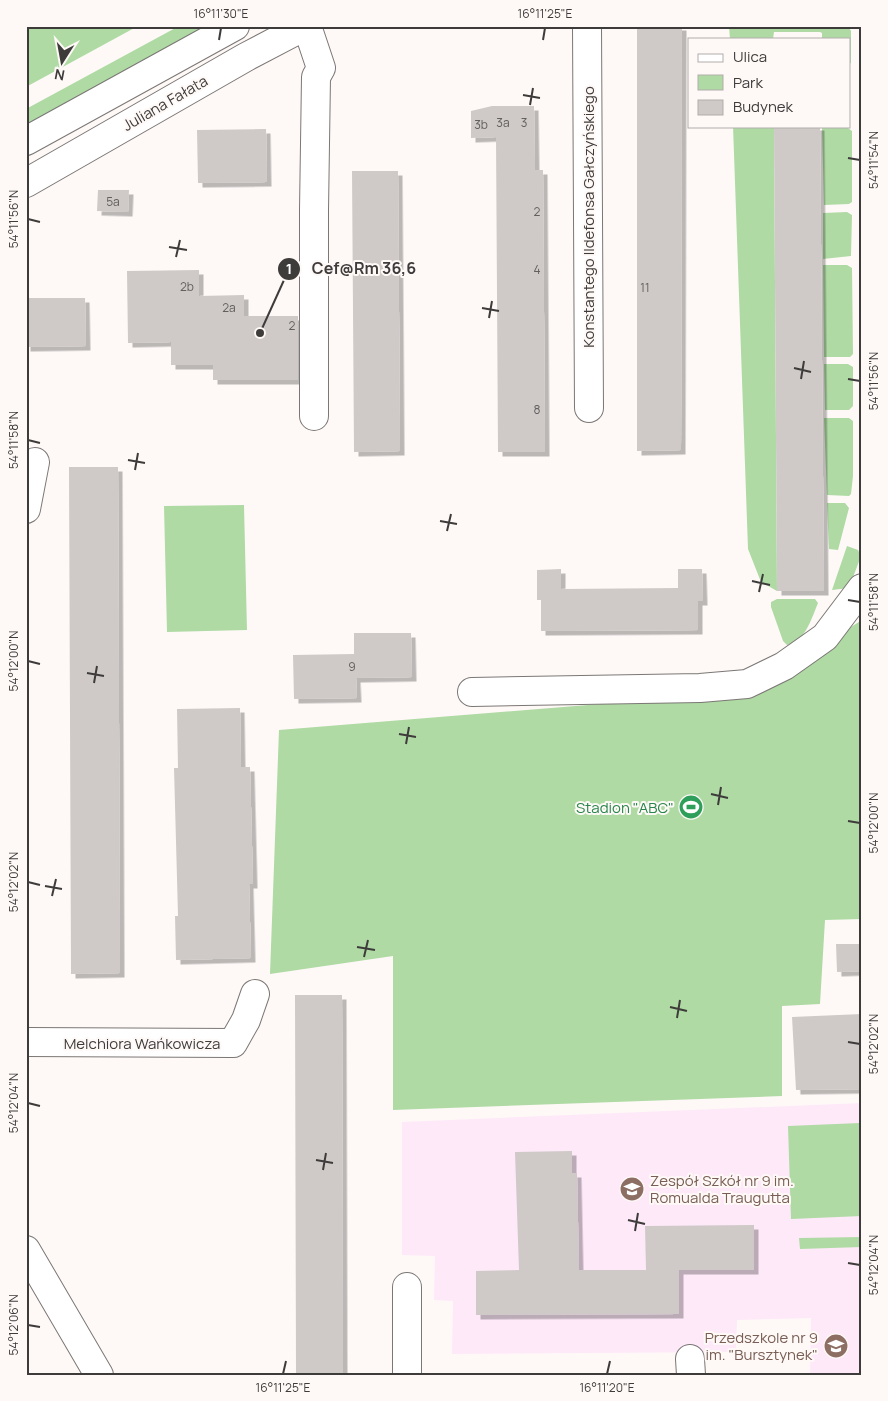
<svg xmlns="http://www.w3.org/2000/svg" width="888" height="1401" viewBox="0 0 888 1401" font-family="Manrope,sans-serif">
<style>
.education{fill:#fee9f9}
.green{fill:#afdaa4}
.building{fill:#cfcac8;filter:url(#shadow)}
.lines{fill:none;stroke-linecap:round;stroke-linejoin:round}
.minor-casing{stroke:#7b7775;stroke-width:30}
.minor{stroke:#fff;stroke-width:28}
.ticks{fill:none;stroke:#3e3c3b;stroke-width:2}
.labels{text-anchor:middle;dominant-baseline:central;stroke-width:4;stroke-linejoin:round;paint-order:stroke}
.number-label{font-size:12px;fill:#62605e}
.street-label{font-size:15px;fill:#3e3c3b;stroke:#fef9f7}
.leisure-label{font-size:15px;fill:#27864d;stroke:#fef9f7;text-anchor:end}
.education-label{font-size:15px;fill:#785e54;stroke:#fef9f7;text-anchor:start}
.leader{fill:none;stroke:#3e3c3b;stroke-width:2}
.callout-dot{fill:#3e3c3b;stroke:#fef9f7;stroke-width:2}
.mark-label{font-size:15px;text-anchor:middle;font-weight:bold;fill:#fff}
.callout-label{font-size:16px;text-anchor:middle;font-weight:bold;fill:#3e3c3b;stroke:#fef9f7;stroke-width:4;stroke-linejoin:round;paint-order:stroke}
.neatline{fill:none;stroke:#3e3c3b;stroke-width:2}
.ticks-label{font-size:12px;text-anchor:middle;fill:#3e3c3b}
</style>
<defs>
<filter id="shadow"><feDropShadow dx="4.5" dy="4.5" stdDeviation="0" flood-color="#0004"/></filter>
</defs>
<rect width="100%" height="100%" fill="#fef9f7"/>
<path class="education" d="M862,1103V1375H810L811,1318L737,1320L736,1352L452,1354L453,1301L434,1300L435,1256L402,1255V1122Z"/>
<path class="green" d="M26,26H138L26,87Z
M179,26H206L26,126V109Z
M729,26H848L851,31V63L849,64V39H822V33L820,32H774L773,39H730Z
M733,126H774L777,591L761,582L748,549Z
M822,128H848L852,131V202L849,204L824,205Z
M847,212L852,215L851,256L823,259V213Z
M823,265H847L852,268L853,354L850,357H824Z
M824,364H848L853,367V406L849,410H825Z
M824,418H849L853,421V476L851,494L849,496L827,495Z
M827,503H845L849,508L838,550L829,549Z
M244,505L247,630L167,632L164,506Z
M847,546L858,550L861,556L849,588L832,590Z
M777,599H815L818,603C812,617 805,643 787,645L783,641L771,607V602Z
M862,620V919L825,920L820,1004L782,1006V1096L393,1110V956L270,974L279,730L748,692Z
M860,1123L862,1216L791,1219L788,1126Z
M862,1237V1247L800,1249L799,1238Z"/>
<path class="building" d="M637,26H682L681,450L637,451Z
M492,106H534L535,170H543L545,452H498L496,137L471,138V111Z
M774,126H820L824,591H777Z
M266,129L267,182L198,183L197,130Z
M352,171H398L400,451L354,452Z
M98,190H129L128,212L97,211Z
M199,270V296L244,295V316H298V380H213V365H171V342L128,343L127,271Z
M26,298H85L86,346L26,347Z
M69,467H118L120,973L71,974Z
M561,569V589L678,588V569H702L703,601H698V630L541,631V600H537V570Z
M354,633H411L412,677L356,678L357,698L294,699L293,655L354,654Z
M240,708L241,767H250L253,884H249L251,958L176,960L175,916H178L174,768H178L177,709Z
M836,944H862V971L837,972Z
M295,995H342L343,1375H296Z
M862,1014V1089L796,1090L792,1017Z
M572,1151V1173H577L579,1270H646L645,1226L754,1225V1270H679V1314L476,1315V1271L519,1270L515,1152Z"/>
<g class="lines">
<defs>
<path id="minor" d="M307,26L321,68L316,77L314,210V416
M587,26L589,408
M26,141L235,26
M26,183L246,57L305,26
M26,509L35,462
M472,692L700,688L747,684L784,666L825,637L862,588
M26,1042L233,1043L246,1020L255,994
M26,1250L99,1375
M407,1287V1375
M690,1359L691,1375"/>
</defs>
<use href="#minor" class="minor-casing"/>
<use href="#minor" class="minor"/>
</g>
<path class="ticks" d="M219,40L221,28M543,40L545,28M523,95L540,98M530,105L533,88M848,158L860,160M28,219L40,222M169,247L187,250M176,257L180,240M482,308L499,311M489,318L492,301M794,368L811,372M801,379L804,361M848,379L860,381M28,440L40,443M128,460L145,463M135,470L138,453M440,521L457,524M447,531L451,514M752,581L770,585M759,592L763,574M848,600L860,602M28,661L40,664M87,673L104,676M94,683L97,666M399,734L416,737M406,744L409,727M711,794L728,798M718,805L721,787M848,821L860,823M28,882L40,885M45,886L62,889M52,896L56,879M357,947L375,950M364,957L368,940M670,1007L687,1011M677,1018L680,1000M848,1042L860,1044M28,1103L40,1106M316,1160L333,1163M323,1170L326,1153M628,1220L645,1224M635,1231L638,1213M848,1263L860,1265M28,1325L40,1327M283,1374L286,1361M607,1374L610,1361"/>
<defs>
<symbol id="stadium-disc" viewBox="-11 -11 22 22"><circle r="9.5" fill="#2e9e5b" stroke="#fef9f7"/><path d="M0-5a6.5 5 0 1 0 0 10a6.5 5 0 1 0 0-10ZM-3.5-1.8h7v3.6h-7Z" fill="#fff"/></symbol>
<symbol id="school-disc" viewBox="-11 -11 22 22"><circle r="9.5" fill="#8d6e63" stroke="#fef9f7"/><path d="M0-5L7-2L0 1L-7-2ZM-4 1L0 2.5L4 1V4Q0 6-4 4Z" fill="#fff"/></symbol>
</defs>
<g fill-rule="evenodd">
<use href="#stadium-disc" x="677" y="793" width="28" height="28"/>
<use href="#school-disc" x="618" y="1175" width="28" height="28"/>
<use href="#school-disc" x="822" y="1332" width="28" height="28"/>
</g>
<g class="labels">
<g class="number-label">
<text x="503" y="122">3a</text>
<text x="524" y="122">3</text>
<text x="481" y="124">3b</text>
<text x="113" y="201">5a</text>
<text x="537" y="211">2</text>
<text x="537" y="269">4</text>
<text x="187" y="286">2b</text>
<text x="645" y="287">11</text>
<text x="229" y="307">2a</text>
<text x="292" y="325">2</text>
<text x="537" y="409">8</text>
<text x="352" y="666">9</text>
</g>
<g class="street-label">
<text transform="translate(165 103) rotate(-30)">Juliana Fałata</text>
<text transform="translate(588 217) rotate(-90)">Konstantego Ildefonsa Gałczyńskiego</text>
<text x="142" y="1043">Melchiora Wańkowicza</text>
</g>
<g class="leisure-label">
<text x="674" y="807">Stadion "ABC"</text>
</g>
<g class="education-label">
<text x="650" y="1180">Zespół Szkół nr 9 im.<tspan x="650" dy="17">Romualda Traugutta</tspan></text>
<text x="818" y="1337" text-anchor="end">Przedszkole nr 9<tspan x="818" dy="17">im. "Bursztynek"</tspan></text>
</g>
</g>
<path class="leader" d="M260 333L289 269"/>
<g class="callout-dot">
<circle cx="260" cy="333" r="5"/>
<circle cx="289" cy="269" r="12"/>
</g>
<g class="mark-label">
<text x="289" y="274">1</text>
</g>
<g class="callout-label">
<text x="364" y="274">Cef@Rm 36,6</text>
</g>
<rect width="888" height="1401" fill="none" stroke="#fef9f7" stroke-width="55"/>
<rect x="688" y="38" width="162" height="90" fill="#fef9f7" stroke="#b1adac"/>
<rect x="698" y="54" width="25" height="8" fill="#ffffff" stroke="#b1adac"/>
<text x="733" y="62" font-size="15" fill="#3e3c3b">Ulica</text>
<rect x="698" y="75" width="25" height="15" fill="#afdaa4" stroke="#b1adac"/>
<text x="733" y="88" font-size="15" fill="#3e3c3b">Park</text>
<rect x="698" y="100" width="25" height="15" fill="#cfcac8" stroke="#b1adac"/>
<text x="733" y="112" font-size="15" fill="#3e3c3b">Budynek</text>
<g transform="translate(62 62) rotate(191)" stroke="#fef9f7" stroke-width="4" paint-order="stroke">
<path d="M0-4L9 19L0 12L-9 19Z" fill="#3e3c3b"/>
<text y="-8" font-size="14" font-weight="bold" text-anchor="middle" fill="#3e3c3b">N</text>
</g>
<rect x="28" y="28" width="832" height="1346" class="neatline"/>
<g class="ticks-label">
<text x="221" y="18">16°11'30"E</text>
<text x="545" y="18">16°11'25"E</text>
<text transform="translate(874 160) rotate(-90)" y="4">54°11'54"N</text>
<text transform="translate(14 219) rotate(-90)" y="4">54°11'56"N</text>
<text transform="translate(874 381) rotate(-90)" y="4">54°11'56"N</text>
<text transform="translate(14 440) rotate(-90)" y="4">54°11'58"N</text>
<text transform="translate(874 602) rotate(-90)" y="4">54°11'58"N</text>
<text transform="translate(14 661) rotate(-90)" y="4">54°12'00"N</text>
<text transform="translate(874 823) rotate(-90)" y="4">54°12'00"N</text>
<text transform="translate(14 882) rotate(-90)" y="4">54°12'02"N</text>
<text transform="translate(874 1044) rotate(-90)" y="4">54°12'02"N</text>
<text transform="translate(14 1103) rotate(-90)" y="4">54°12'04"N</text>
<text transform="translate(874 1265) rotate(-90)" y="4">54°12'04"N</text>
<text transform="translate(14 1325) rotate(-90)" y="4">54°12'06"N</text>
<text x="283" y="1392">16°11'25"E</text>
<text x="607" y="1392">16°11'20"E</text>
</g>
</svg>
